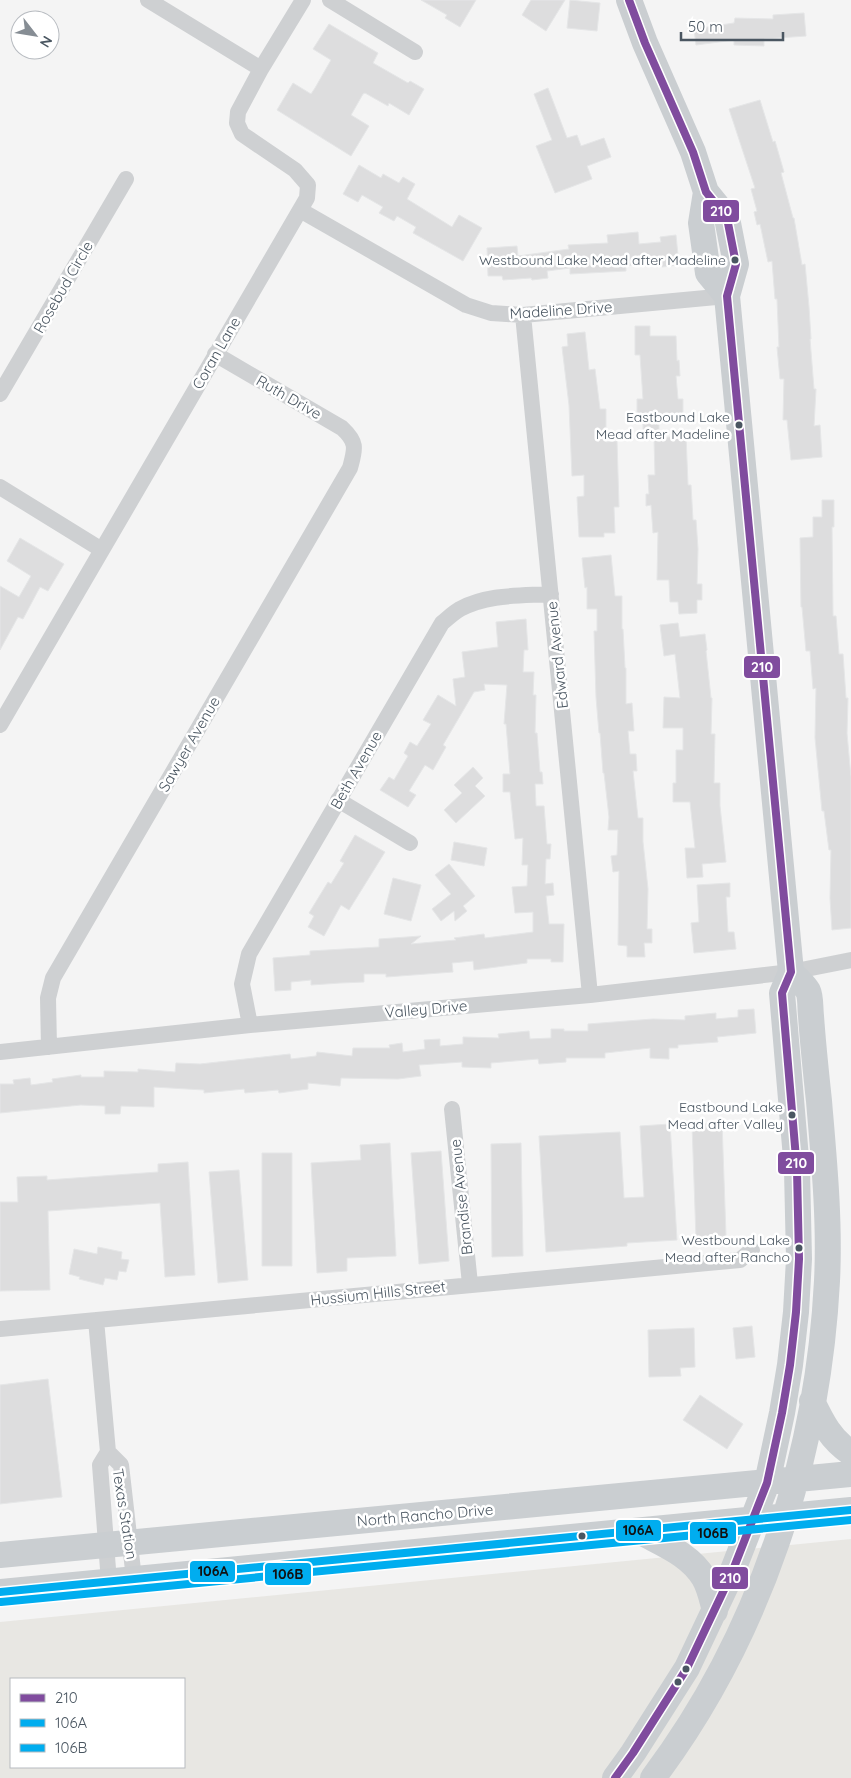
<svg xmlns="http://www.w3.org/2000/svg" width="851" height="1778" viewBox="0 0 851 1778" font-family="Quicksand,sans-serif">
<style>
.commercial{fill:#e8e7e3;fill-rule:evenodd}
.building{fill:#ddddde;stroke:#e5e6e7}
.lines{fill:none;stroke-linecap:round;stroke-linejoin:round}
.street{stroke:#ced0d2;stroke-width:16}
.primary{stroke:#caced1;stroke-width:26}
.bus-1-casing{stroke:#fff;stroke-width:11}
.bus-2-casing{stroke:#fff;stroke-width:11}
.bus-3-casing{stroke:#fff;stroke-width:11}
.bus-1{stroke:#804c9e;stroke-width:8}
.bus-2{stroke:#00adef;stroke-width:8}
.bus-3{stroke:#00adef;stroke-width:8}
.bus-dot{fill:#4a5661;stroke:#fff;stroke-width:2}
.labels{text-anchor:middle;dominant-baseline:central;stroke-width:5;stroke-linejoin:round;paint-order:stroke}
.bus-label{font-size:14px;fill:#4a5661;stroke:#fff;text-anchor:end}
.street-label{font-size:15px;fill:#4a5661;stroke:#fff}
.line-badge{stroke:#fff;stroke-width:2}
.badge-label{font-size:14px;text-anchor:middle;font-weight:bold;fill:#fff}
.pale-badge-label{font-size:14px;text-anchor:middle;font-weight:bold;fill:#111}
</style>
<rect width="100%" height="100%" fill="#f4f4f4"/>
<path class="commercial" d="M851,1539V1778H0V1622ZM11,1679H184V1767H11Z"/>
<path class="building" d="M421,0H476L460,27L445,18L447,15Z
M531,0H565L546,31L522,15Z
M570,0L600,3L597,31L567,28Z
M804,13L806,36L764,39V46L734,45V40L696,45L694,29L734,23L735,18L773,19V15Z
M329,24L378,53L373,63L408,83L410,81L424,89L409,115L389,103L388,106L365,93L363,94L351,115L369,126L351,156L277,110L293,83L311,94L315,88L331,60L313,49Z
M548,88L567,138L577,135L581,146L604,138L611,157L587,166L592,179L555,193L536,146L552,140L534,94Z
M760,100L773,142L775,141L784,172L781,173L793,218H794L802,265L805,264L809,307L811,339H810L814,389H816L814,426L820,425L822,457L791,460L787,420H783L784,379H780L777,347H779L777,299H775L772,261L768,262L760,224L757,225L754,212L757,211L751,189L755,188L729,109Z
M359,165L381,178L383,174L399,183L403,177L415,184L407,199L452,227L459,215L482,228L463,261L413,233L416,227L397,216L394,221L379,213L383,207L362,195L358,202L343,194Z
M638,232L639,244L661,242L660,237L676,235L679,265L662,267L661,260L626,266V271L570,274V268L547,271L548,278L532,280L531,278L503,280L502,276H488L487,248L517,246L518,256L569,249L568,245L608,243L607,235Z
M635,326H650V336H676L677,361L679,360L680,376H676L678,399H683V415H659V431L643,430V416L637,415V399H643L640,355H635Z
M585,332L589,370L595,369L600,409H606V442L617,441L619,507H614L615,533H604V537H579L577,497L584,496V475L572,476L569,405L562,347L568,346L567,334Z
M686,436L688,485H691L693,520H696L698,549L697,584H702V600H697V613L679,614L678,602H670L669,580H657L658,532L653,533L651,505L646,506V494H649L648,475H655L654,438Z
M822,500H834V527H832L833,616H836L839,654H843L846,698H848L847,733L851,777V928L832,930L830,898L831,850H829L824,811H822L815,738L816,688L813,689L810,651H806L802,607H801L800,538L813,537V517H822Z
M20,538L64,564L48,591L40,587L23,619L18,617L0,650V586L19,597L31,576L7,561Z
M611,555L615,596H622V629H623L625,668H626V704L632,703L634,731H628L630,754H636L637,771H633L638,818H643V842L648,889L647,929H652V943H644L645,957H627V946L618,945L619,871L613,872L611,856L617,855L618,830H608L609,817L604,773H603L600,733H599L596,697L594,631H597V609H587V587L585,588L582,558Z
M526,619L528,650H524L523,672H534L533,695H536L535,733H537L540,772H542L543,784H535L536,806H544L547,844H551L550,859H546L545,884L553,883L554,895L546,896L549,924H564L563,962H551V959H527V963L474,970L473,961L452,963L453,972L386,977V974H364V982L340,983L311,985V980L291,982V990L275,991L273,958L310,955V951L379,947V939L421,936L411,944L456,940L454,938L484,934L485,938L533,932V912L515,913L512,887L527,886L528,865H522L523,838L515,839L510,792H503V774H510L506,724H504L507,685L484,684L485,690L474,692L443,745L446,747L433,770L425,765L409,791L416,795L408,807L380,790L389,777L394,780L408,756L404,753L410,742L417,746L431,724L423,720L438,695L456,706L453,679L465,677L462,652L498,647L496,622Z
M678,623L680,637L705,634L707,650L706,651L711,698H712L711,734H715L714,783H720V806L726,862L702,864L703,877L687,878L685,848H695L690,802H673V783H676V750H683V728H663L664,697L680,698L675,654L664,656L660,625Z
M473,767L483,778L475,786L485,796L456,823L444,810L462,793L454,785Z
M355,835L385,852L349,910L341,905L324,936L308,927L314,916L309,913L328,882L331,884L344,863L340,861Z
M454,842L487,848L484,866L451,860Z
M449,864L475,896L463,906L467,911L455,921L454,911L441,921L432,909L451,894L435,875Z
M393,878L421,885L411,921L384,914Z
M730,883V897H726L728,932H734L736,949L694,953L691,923L699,922L697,885Z
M754,1009L756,1033L717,1037L718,1042L678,1045V1048H669V1059L650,1058V1048L605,1053V1058H566V1062L539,1064L538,1059L491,1063V1068L462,1067V1062L419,1065L421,1076L398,1079L341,1078L340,1086L308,1083V1089L279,1093L278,1090L245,1093L244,1089L204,1093V1090L154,1087V1107L121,1106L120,1114H105V1106L81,1105L0,1113V1084H14L13,1080L30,1078L31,1085L53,1082L52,1079L81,1075V1077H104V1071L138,1072V1069L175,1072L176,1063L200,1064L290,1054L291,1059L316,1056L317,1052L352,1056L353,1048H390L389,1045L402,1043L403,1052L425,1049L424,1040L440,1039V1046L463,1044V1037L499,1038L498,1034L529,1031L530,1039L551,1038V1029H564V1031H588V1024L653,1019L685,1020V1016L716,1013V1019L738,1017V1010Z
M722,1123L726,1236L696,1238L692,1124Z
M670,1124L677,1240L627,1243V1246L546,1252L539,1136L620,1132L624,1198L644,1197L640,1126Z
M390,1143L396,1256L347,1258V1271L317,1273L311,1163L361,1160L360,1145Z
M521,1143L523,1256L492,1257L491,1144Z
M441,1151L449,1261L419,1264L411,1153Z
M262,1153H292V1266H262Z
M188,1162L195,1275L165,1277L160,1203L48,1211L50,1290L0,1291V1202H18L17,1177L47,1176V1180L158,1172V1164Z
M239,1170L248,1280L218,1283L209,1172Z
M98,1247L122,1252L121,1259L129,1260L126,1272L119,1271L117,1280L105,1278L103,1285L79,1279L80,1277L69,1274L74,1249L97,1254Z
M752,1326L755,1357L736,1359L733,1328Z
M694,1328L695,1367L680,1368L681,1376L649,1377L648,1330Z
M48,1379L62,1497L0,1504V1385Z
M700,1395L743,1424L727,1449L683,1420Z"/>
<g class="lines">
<path class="street" d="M148,0L261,69
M330,0L415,52
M300,210L466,305L491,313L523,315L727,296
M523,315L590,995
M0,394L126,179
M0,487L102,550
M0,725L307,198L308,185L295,170L242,134L237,123L238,112L261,69L303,0
M338,800L410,843
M250,1025L242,984L249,954L442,623C447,619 453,613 460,609C488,594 520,596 551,594
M49,1047L48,998L53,978L350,468C355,449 358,443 342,428L215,354
M0,1052L250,1025L590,995L791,972L851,960
M452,1109L470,1284
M96,1320L108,1452L100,1465L109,1582
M0,1329L740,1260L752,1250
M108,1452L121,1465L134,1579"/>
<path class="primary" d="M706,192L701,223L708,273L727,296
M812,1401C822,1422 831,1440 851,1453
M639,1531C662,1544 690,1554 704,1578C710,1588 712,1600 715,1611
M0,1555L851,1474
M0,1592L851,1510
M615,1778L633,1753L687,1668L731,1575L767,1483L782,1413L790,1365L796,1312L799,1259L797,1170L782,993L791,972L727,296L736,264L727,218L706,192L693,152L645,43L629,0
M653,1778C760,1636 818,1457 827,1281C830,1221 824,1160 819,1101C816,1073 813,1045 811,1016C810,1009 811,997 808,991C804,984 796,978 791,972"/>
<defs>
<path id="bus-1" d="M615,1778L633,1753L687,1668L731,1575L767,1483L782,1413L790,1365L796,1312L799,1259L797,1170L782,993L791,972L727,296L736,264L727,218L706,192L693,152L645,43L629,0"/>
<path id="bus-2" d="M0,1592L851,1510"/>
<path id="bus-3" d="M1,1602L851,1520"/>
</defs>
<use href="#bus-1" class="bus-1-casing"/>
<use href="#bus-2" class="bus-2-casing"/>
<use href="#bus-3" class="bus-3-casing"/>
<use href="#bus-1" class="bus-1"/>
<use href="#bus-2" class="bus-2"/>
<use href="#bus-3" class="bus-3"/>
</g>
<g class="bus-dot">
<circle cx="735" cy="260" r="4.5"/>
<circle cx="739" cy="425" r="4.5"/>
<circle cx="792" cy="1115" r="4.5"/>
<circle cx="799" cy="1248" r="4.5"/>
<circle cx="582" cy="1536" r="4.5"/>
<circle cx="686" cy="1669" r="4.5"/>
<circle cx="678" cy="1682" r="4.5"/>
</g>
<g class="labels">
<g class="bus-label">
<text x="726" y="260">Westbound Lake Mead after Madeline</text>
<text x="730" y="417">Eastbound Lake<tspan x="730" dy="17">Mead after Madeline</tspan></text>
<text x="783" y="1107">Eastbound Lake<tspan x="783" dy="17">Mead after Valley</tspan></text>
<text x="790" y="1240">Westbound Lake<tspan x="790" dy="17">Mead after Rancho</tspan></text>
</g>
<g class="street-label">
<text transform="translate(63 287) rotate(-60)">Rosebud Circle</text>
<text transform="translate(561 310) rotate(-4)">Madeline Drive</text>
<text transform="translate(216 353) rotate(-60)">Coran Lane</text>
<text transform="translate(289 397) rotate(30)">Ruth Drive</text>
<text transform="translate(557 655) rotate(-96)">Edward Avenue</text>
<text transform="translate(189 744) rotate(-60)">Sawyer Avenue</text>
<text transform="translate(356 770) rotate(-60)">Beth Avenue</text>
<text transform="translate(426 1009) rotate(-5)">Valley Drive</text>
<text transform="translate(461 1197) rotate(-96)">Brandise Avenue</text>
<text transform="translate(378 1293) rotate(-6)">Hussium Hills Street</text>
<text transform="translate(125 1514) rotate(81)">Texas Station</text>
<text transform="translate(425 1515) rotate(-5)">North Rancho Drive</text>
</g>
</g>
<g class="line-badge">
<rect x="702" y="199" width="38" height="24" rx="5" fill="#804c9e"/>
<rect x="743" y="655" width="38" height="24" rx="5" fill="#804c9e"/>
<rect x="777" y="1151" width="38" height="24" rx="5" fill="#804c9e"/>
<rect x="615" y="1519" width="47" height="23" rx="5" fill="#00adef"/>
<rect x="689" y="1521" width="48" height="24" rx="5" fill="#00adef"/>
<rect x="189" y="1560" width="47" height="23" rx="5" fill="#00adef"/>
<rect x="264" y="1562" width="48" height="24" rx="5" fill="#00adef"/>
<rect x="711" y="1566" width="38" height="24" rx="5" fill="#804c9e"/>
</g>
<g class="badge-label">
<text x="721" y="216">210</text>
<text x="762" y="672">210</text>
<text x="796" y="1168">210</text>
<text x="730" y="1583">210</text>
</g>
<g class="pale-badge-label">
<text x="638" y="1535">106A</text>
<text x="713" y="1538">106B</text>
<text x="213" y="1576">106A</text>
<text x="288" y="1579">106B</text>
</g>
<rect x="10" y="1678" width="175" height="90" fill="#ffffff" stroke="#b7bbc0"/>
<rect x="20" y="1694" width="25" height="8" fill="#804c9e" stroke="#b7bbc0"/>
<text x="55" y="1703" font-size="15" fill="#4a5661">210</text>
<rect x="20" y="1719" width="25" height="8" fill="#00adef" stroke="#b7bbc0"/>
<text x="55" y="1728" font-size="15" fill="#4a5661">106A</text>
<rect x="20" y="1744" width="25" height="8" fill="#00adef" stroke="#b7bbc0"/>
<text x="55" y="1753" font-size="15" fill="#4a5661">106B</text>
<g transform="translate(35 35) rotate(121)"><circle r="24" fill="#ffffff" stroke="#b7bbc0"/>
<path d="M0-4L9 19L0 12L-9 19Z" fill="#868d94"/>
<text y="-8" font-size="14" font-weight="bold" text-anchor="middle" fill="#4a5661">N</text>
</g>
<path d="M681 32v8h102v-8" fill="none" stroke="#4a5661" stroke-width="2.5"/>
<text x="688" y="32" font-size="15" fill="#4a5661" stroke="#ffffff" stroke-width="4" paint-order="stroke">50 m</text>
</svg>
